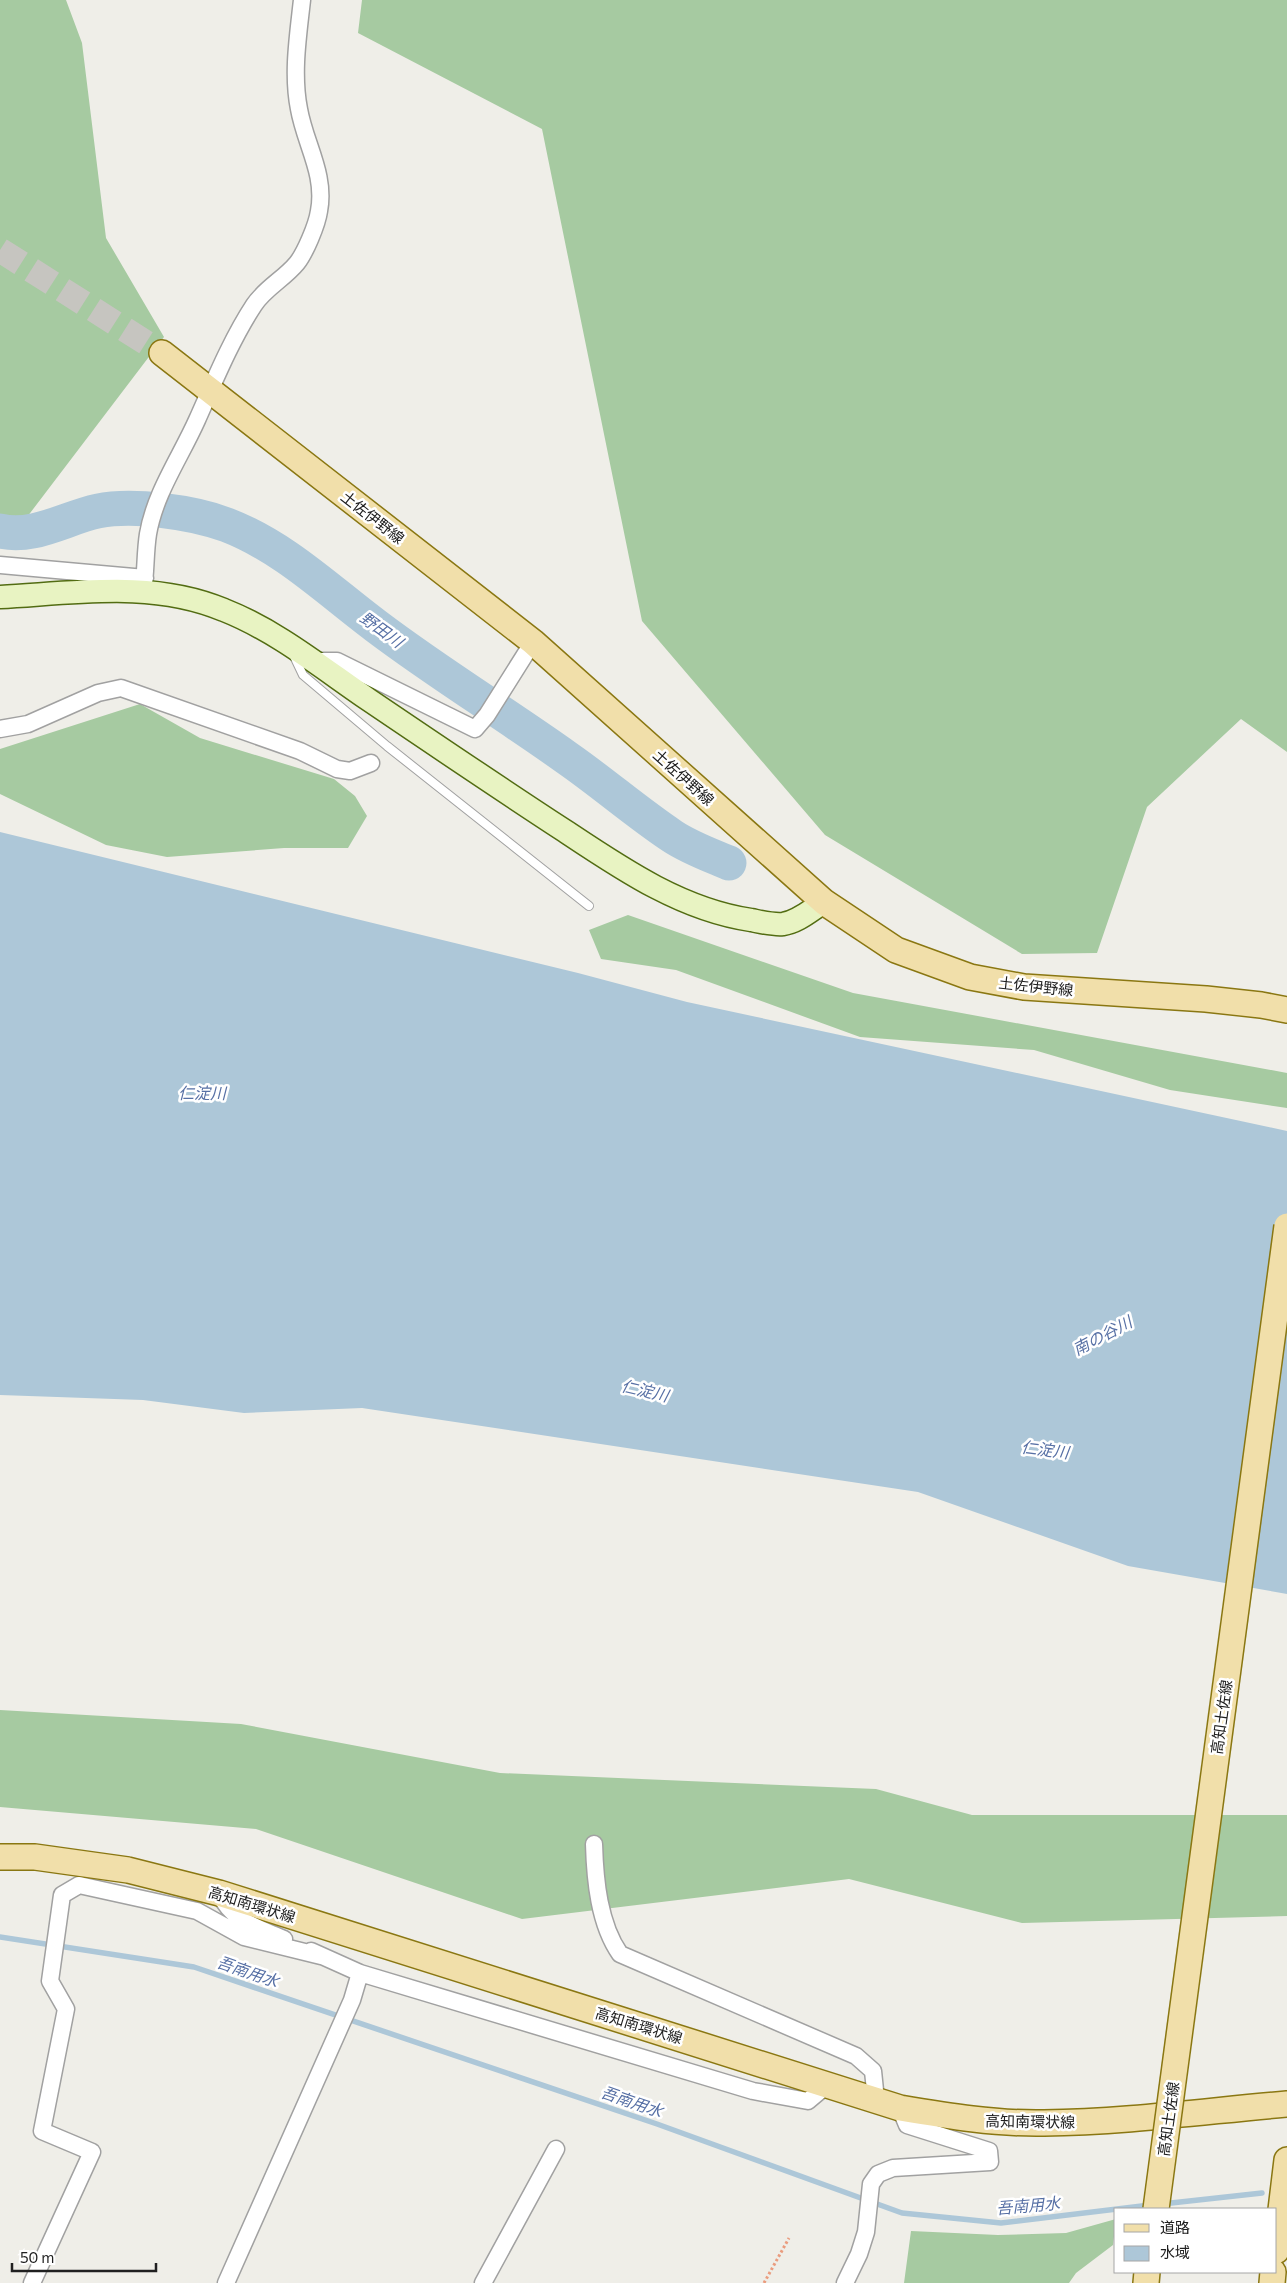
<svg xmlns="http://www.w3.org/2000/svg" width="1287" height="2283" viewBox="0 0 1287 2283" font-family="Commissioner,'Noto Sans JP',sans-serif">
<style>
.forest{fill:#a6caa1}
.water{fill:#adc7d8}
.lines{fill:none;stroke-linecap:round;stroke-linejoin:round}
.stream{stroke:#adc7d8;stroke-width:5.5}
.river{stroke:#adc7d8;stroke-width:35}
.primary-tunnel{stroke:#c6c5c0;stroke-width:25;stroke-dasharray:25 12;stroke-linecap:butt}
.lane-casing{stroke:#a1a1a1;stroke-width:10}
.street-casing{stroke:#a1a1a1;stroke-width:19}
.secondary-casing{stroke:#526c12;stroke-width:25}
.primary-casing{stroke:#8a7712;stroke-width:28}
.path{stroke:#ea9c7e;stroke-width:3;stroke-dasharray:2.5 2.5;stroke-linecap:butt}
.lane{stroke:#fff;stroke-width:8}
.street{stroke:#fff;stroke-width:16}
.secondary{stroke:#e8f3c2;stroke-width:22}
.primary{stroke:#f1dfaa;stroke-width:25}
.primary-bridge-casing{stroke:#8a7712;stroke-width:28;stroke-linecap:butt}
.primary-bridge{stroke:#f1dfaa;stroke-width:25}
.labels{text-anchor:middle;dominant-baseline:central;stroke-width:5;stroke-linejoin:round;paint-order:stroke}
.street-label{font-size:15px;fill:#202020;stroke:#fff}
.water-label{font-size:16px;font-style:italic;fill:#5770a5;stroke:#fff}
</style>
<rect width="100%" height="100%" fill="#efeee8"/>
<path class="forest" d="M0,0H66L82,43L106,238L164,337L21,525L0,522Z
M362,0H1287V752L1241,719L1147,807L1097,953L1022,954L825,835L642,621L542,129L358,33Z
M140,704L200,738L334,779L355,796L367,816L348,848H284L167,857L106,845L0,794V749Z
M628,915L853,993L1287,1073V1108L1170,1090L1034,1050L860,1037L676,970L601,959L589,930Z
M0,1710L241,1724L500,1773L876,1789L972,1815H1287V1916L1022,1923L849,1879L522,1919L256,1829L0,1807Z
M1116,2219L1113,2245L1076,2273L1069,2283H904L911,2231L998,2235L1066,2233Z"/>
<path class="water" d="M0,832L578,973L687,1002L1287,1131V1594L1128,1566L918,1492L362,1408L244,1413L143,1400L0,1395Z"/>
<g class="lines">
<path class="stream" d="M0,1937L194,1967L657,2124L902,2213L1001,2223L1150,2205
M1162,2204L1262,2193"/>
<path class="river" d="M0,531C34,539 65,518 98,511C133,504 193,512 227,525C284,547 328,590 376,626C438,673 504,713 567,758C603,783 636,812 672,836C690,848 710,855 729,863"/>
<path class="primary-tunnel" d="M0,250L162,353"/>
<defs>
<path id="lane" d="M293,654L303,675L387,746L589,906"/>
<path id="street" d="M0,565L145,578
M143,591C146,572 145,553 148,534C155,493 180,458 197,420C214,382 231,340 254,305C265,288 284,279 297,263C305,253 317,225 319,211C326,174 305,144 299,109C292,74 298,36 302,0
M313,661H337L475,729L487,715L533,642
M0,729L28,724L98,693L121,688L300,751L337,769L350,771L371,763
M594,1844C595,1880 599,1924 620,1954L856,2056L873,2071L876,2100
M219,1893C233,1922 256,1927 284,1939
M311,1951L360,1973L753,2091L808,2101L827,2085
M32,2283L92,2152L42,2131L66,2009L50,1981L62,1895L79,1885L197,1911L244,1937L321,1956
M226,2283L352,2000L360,1973
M483,2283L556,2149
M845,2283L859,2254L866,2232L871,2184L878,2174L893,2168L990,2162L989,2151L907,2125L900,2108"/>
<path id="secondary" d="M0,597C75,593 153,580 224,610C277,631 322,668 369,700C434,744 499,788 565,831C622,869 682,910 751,920C761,922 773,925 783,924C798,922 811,910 824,902"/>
<path id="primary" d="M162,353L533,642L824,902L896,950L970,977L1024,987L1206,999L1261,1005L1287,1010
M0,1857H35L128,1870L219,1893L900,2108C948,2116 996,2124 1044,2123C1125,2122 1206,2111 1287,2104
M1276,2251L1287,2160
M1146,2283L1147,2272
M1272,2283L1273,2272"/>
</defs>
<use href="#lane" class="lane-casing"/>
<use href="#street" class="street-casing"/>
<use href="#secondary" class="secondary-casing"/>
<use href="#primary" class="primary-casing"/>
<path class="path" d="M764,2283L789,2238"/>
<use href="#lane" class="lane"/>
<use href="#street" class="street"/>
<use href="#secondary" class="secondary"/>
<use href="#primary" class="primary"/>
<defs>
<path id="primary-bridge" d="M1156,2209L1287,1226"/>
</defs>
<use href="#primary-bridge" class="primary-bridge-casing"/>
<use href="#primary-bridge" class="primary-bridge"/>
</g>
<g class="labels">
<g class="street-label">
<text transform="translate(373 517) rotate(38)">土佐伊野線</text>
<text transform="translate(684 777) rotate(42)">土佐伊野線</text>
<text transform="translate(1036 986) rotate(6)">土佐伊野線</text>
<text transform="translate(1221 1717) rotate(-82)">高知土佐線</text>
<text transform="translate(252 1904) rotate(17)">高知南環状線</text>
<text transform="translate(639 2025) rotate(17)">高知南環状線</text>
<text transform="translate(1168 2119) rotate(-82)">高知土佐線</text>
<text transform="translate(1030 2121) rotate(1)">高知南環状線</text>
</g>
<g class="water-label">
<text transform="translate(382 629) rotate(36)">野田川</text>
<text x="202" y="1092">仁淀川</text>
<text transform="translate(1102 1335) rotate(-28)">南の谷川</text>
<text transform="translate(645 1390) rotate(13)">仁淀川</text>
<text transform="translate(1045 1449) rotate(7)">仁淀川</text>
<text transform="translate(248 1971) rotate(19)">吾南用水</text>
<text transform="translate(632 2101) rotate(19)">吾南用水</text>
<text transform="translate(1028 2205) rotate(-5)">吾南用水</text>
</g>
</g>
<rect x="1114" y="2208" width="162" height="65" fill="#ffffff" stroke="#a6a6a6"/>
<rect x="1124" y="2224" width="25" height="8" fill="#f1dfaa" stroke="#a6a6a6"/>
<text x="1160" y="2233" font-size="15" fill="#202020">道路</text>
<rect x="1124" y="2246" width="25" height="15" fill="#adc7d8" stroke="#a6a6a6"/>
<text x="1160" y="2258" font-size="15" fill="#202020">水域</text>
<path d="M12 2263v8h144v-8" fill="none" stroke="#202020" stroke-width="2.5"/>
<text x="20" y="2263" font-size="15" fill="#202020" stroke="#ffffff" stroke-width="4" paint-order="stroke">50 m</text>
</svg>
